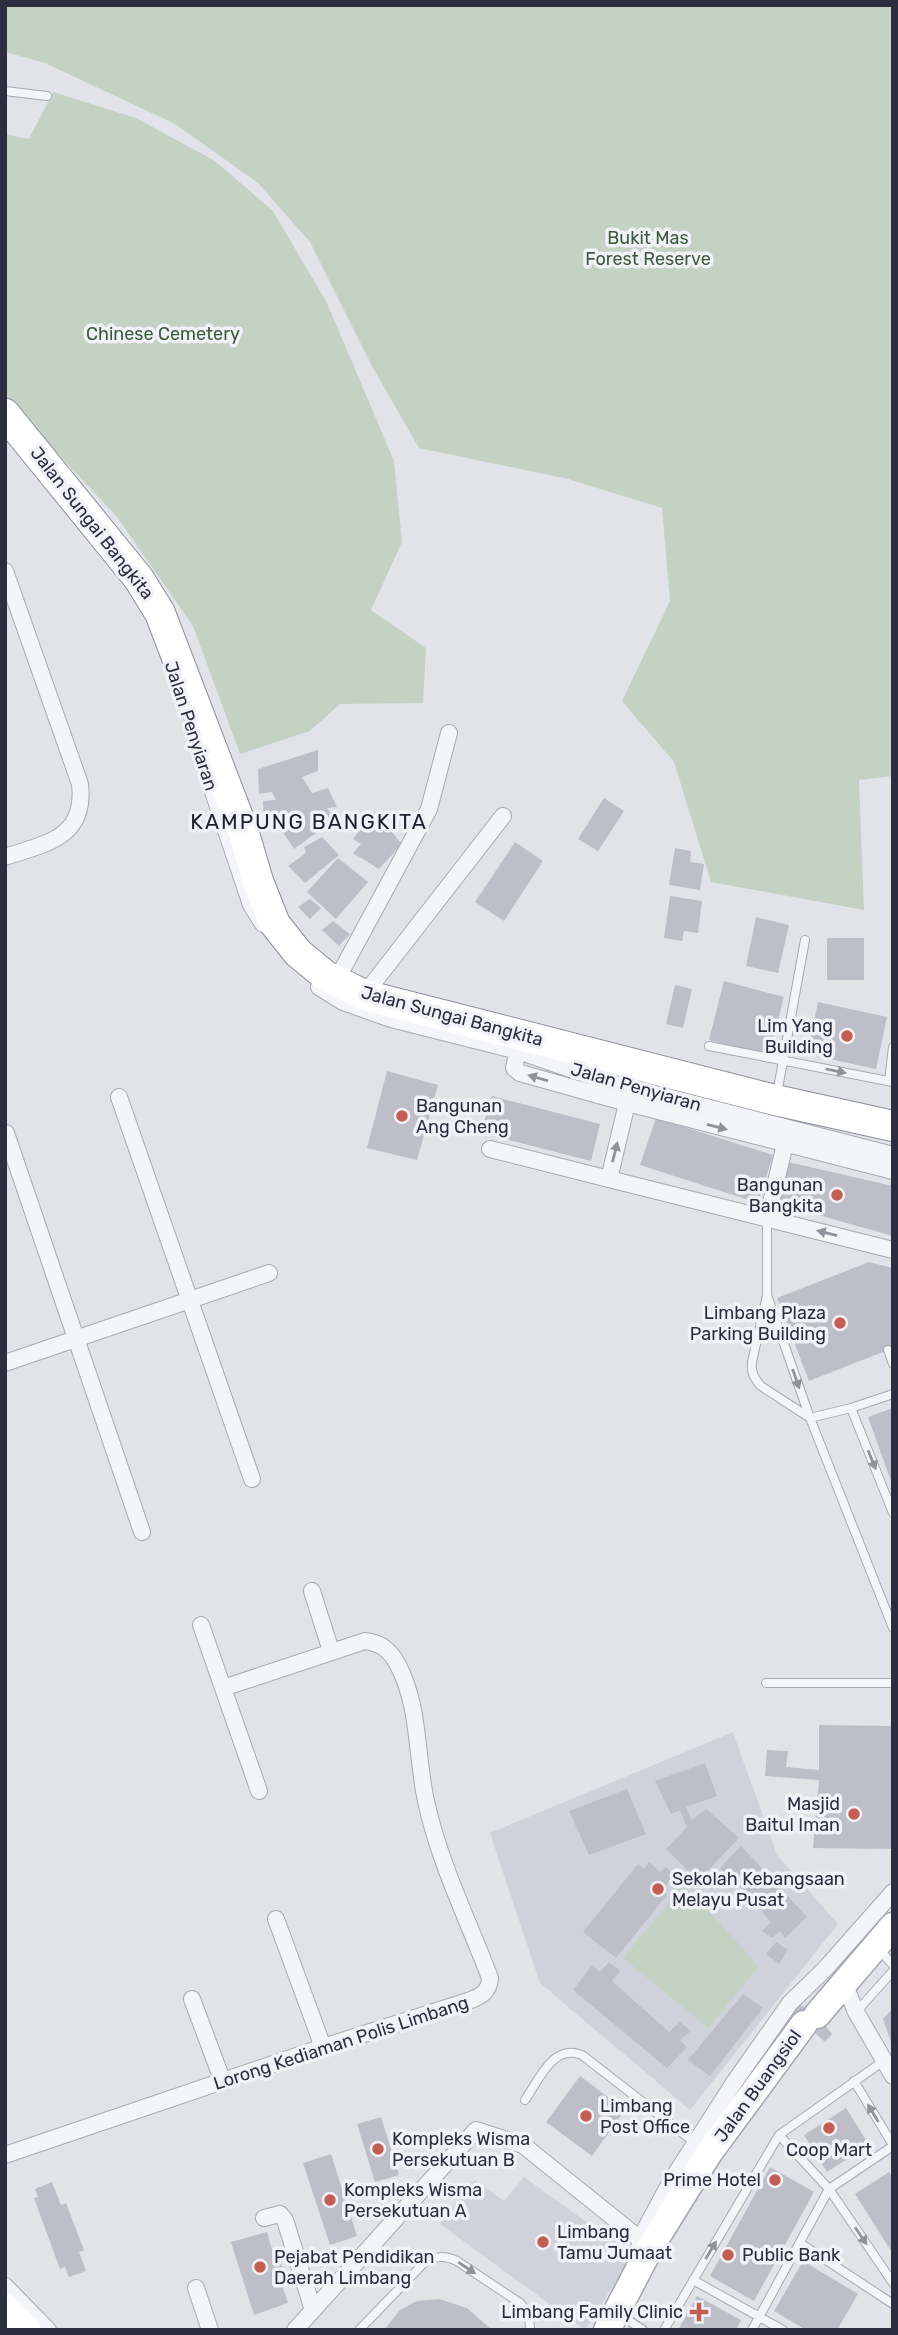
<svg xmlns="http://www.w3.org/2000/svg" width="898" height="2335" viewBox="0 0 898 2335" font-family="Rubik,sans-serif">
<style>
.built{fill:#d0d2db}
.green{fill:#c4d2c4}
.building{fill:#bdbec8}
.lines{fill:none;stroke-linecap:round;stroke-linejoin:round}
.lane-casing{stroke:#a8a9b3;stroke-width:10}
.street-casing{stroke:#a8a9b3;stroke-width:18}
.primary-casing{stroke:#a2a5b4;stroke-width:29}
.highway-casing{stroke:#8b8d9e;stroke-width:32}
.lane{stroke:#f4f5f8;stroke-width:8}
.street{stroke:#f4f5f8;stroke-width:16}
.primary{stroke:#fff;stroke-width:26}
.highway{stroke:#fff;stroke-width:30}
.oneway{fill:#90929c}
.poi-dot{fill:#c35e53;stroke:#f1f2f7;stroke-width:2.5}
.labels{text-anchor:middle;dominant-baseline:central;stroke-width:7;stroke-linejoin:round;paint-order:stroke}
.park-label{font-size:18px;fill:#3a5a3c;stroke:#f1f2f7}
.street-label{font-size:18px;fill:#2c2e40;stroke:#f1f2f7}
.poi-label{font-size:18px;fill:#2c2e40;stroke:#f1f2f7;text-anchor:start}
.quarter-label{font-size:21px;letter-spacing:2px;fill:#1e1f31;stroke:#f1f2f7}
</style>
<rect width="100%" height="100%" fill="#e2e3e9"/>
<path class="built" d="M733,1732L777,1855L838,1924L690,2110L540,1983L490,1833Z
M524,2177L599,2231L607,2228L634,2253L585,2330L440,2224L474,2180L504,2201Z"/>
<path class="green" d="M5,5H893V776L859,780L864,910L711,882L674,762L622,701L670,601L662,508L568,479L419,448L373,368L310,242L258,183L175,124L45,63L5,52Z
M53,92L136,118L215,161L273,211L327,303L394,461L402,542L371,610L426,648L423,703L340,704L310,731L240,754L193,626L117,517L5,397V134L29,139Z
M678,1879L752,1958L758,1968L708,2028L623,1958L677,1893L670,1886Z"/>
<path class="building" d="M318,750V771L302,777L312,793L328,788L337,807L327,808L335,819L294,849L279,826L285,820L282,817L264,826L263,801L276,800L272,792L259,794L258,769Z
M604,798L624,811L598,851L578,839Z
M374,811L402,844L379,869L353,853L361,844L353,839Z
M322,837L339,855L305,883L288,866L306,853L304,847Z
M515,842L543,861L504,921L475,902Z
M675,848L691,851L690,862L704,864L700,890L669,885Z
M338,858L368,882L336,919L307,892Z
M670,896L702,901L698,933L684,931L682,941L664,938Z
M310,899L321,908L310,919L298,907Z
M756,917L789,925L778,973L746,966Z
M333,921L350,934L339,946L322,930Z
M827,938H864V980H827Z
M724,981L784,997L769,1056L709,1040Z
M675,985L692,989L683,1028L666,1024Z
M818,1002L887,1017L876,1069L807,1054Z
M387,1071L438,1085L417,1160L367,1148Z
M492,1096L600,1124L591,1161L481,1133Z
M656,1118L773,1155L758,1203L640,1165Z
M788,1162L893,1186V1236L779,1204Z
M869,1262L893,1268V1348L809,1381L777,1298Z
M893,1408V1484H892L868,1417Z
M819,1725L893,1726V1849L813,1848L819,1780L765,1776L767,1750L788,1751L786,1767L819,1770Z
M705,1763L717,1796L686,1807L692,1820L706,1809L739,1838L698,1881L666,1849L687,1827L680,1810L671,1814L655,1781Z
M627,1789L646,1834L589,1855L569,1811Z
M741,1846L807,1917L785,1938L780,1931L772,1938L762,1931L771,1922L735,1881L730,1889L721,1883L727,1875L720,1868Z
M649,1862L660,1872L666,1867L674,1875L664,1888L667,1895L616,1958L583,1932L638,1864L644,1869Z
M776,1942L788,1950L779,1964L766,1954Z
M609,1962L620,1971L612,1981L669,2032L680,2022L691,2031L680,2040L687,2047L667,2068L573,1990L592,1965L600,1972Z
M743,1994L763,2008L710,2076L688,2060Z
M797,2003L817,2015L832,2034L825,2042L790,2011Z
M893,2008V2045H892L883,2019Z
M580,2076L625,2110L592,2156L546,2122Z
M846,2108L869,2145L827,2172L804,2135Z
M381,2117L399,2175L375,2182L357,2124Z
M331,2154L357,2236L330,2245L303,2163Z
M770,2167L814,2192L754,2301L710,2276Z
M889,2172L893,2178V2254L855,2194Z
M52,2182L61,2205L66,2203L84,2250L79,2252L86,2271L69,2277L65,2267L60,2269L34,2198L38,2197L35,2189Z
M267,2232L275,2260L280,2259L284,2274L279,2276L288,2303L254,2315L231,2242Z
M803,2261L858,2294L837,2330H806L774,2311Z
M697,2296L741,2320L736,2330H678Z
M439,2299L467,2308L492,2330H384L400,2310L417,2301Z"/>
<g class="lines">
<defs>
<path id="lane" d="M5,91L47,96
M709,1046L893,1082
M889,1081L893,1047
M777,1094L805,940
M767,1219V1295L752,1362C751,1373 754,1378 761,1386L810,1418L851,1408L893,1394
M767,1295L810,1418L893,1628
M888,1350L893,1364
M851,1408L893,1513
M766,1683H893
M879,1949L893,1965
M856,2012L893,1971
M854,2081L893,2145
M525,2100C539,2080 553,2043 582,2055L698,2145
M779,2135L829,2189L893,2283
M800,2243L893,2304
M693,2280L783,2330
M619,2314L643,2330
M359,2330L424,2263C436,2256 444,2255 457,2261L520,2303L529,2314L530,2330
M664,2330L779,2135L885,2060
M752,2330L829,2189L893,2146"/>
<path id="street" d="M5,571L80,784C86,838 47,843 5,857
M205,768L251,905L263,924
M336,981L429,809L449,733
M319,987L343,1002L391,1019L518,1051L605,1081L893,1155
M364,995L503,816
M520,1041L514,1068L520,1073L627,1103L893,1171
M629,1095L609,1179L893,1250
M119,1097L252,1479
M6,1133L142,1532
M490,1149L609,1179
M767,1219L785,1144
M5,1363L269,1273
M312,1591L331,1651
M201,1625L259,1791
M276,1919L323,2047
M844,1983L856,2012L893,2076
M192,1999L223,2082
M5,2155L323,2047L471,2000C483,1995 489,1991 490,1978C468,1920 439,1862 426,1801C416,1756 420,1707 398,1665C390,1650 381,1643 365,1641L223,1688
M264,2218L280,2214L285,2220L313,2310
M636,2258L639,2252L640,2239L671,2181L733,2084L790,2003L825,1969L893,1892
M5,2286L48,2330
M196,2288L210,2330
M295,2330L476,2130L523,2145L646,2244"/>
<path id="primary" d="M817,2015L893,1926
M5,2307L28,2330
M607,2330L650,2248L709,2153L804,2024"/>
<path id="highway" d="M5,414L139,579L160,613L243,830L258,881L275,924L298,953L326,976L364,995L775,1100L893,1126"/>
</defs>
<use href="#lane" class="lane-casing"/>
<use href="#street" class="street-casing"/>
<use href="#primary" class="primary-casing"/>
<use href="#highway" class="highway-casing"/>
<use href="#lane" class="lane"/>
<use href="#street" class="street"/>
<use href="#primary" class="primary"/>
<use href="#highway" class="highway"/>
</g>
<defs><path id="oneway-solid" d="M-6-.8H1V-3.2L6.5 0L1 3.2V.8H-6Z" transform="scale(1.75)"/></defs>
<g class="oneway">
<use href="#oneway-solid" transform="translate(836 1071) rotate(11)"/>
<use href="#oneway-solid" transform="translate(538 1078) rotate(-164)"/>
<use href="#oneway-solid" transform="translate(717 1127) rotate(14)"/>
<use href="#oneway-solid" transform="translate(615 1152) rotate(-76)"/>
<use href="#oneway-solid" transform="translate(827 1233) rotate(-166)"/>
<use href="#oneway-solid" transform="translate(796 1379) rotate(71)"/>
<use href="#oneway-solid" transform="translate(872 1460) rotate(68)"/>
<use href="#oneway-solid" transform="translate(873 2113) rotate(-121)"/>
<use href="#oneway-solid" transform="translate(861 2236) rotate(56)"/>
<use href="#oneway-solid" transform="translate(711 2250) rotate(-59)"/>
<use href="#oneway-solid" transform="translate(467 2268) rotate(34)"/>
</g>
<g class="poi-dot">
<circle cx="847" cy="1036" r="7"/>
<circle cx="402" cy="1116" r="7"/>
<circle cx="837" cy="1195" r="7"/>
<circle cx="840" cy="1323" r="7"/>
<circle cx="854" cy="1814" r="7"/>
<circle cx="658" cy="1889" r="7"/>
<circle cx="586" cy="2116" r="7"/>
<circle cx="829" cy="2128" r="7"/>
<circle cx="378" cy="2149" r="7"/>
<circle cx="775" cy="2180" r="7"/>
<circle cx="330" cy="2200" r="7"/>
<circle cx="543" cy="2242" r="7"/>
<circle cx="728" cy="2255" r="7"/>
<circle cx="260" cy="2267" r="7"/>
<path d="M695.5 2301.5h7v7h7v7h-7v7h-7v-7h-7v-7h7z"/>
</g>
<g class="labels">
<g class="park-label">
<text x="648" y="238">Bukit Mas<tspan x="648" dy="21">Forest Reserve</tspan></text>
<text x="163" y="334">Chinese Cemetery</text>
</g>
<g class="street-label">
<text transform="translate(92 523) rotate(52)">Jalan Sungai Bangkita</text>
<text transform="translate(191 726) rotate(72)">Jalan Penyiaran</text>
<text transform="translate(452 1016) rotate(15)">Jalan Sungai Bangkita</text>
<text transform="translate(636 1087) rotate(16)">Jalan Penyiaran</text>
<text transform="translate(341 2043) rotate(-18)">Lorong Kediaman Polis Limbang</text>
<text transform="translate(758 2086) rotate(-54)">Jalan Buangsiol</text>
</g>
<g class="poi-label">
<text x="833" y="1026" text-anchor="end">Lim Yang<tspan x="833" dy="21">Building</tspan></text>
<text x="416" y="1106">Bangunan<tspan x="416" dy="21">Ang Cheng</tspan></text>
<text x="823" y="1185" text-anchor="end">Bangunan<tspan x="823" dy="21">Bangkita</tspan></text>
<text x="826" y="1313" text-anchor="end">Limbang Plaza<tspan x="826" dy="21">Parking Building</tspan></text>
<text x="840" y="1804" text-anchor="end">Masjid<tspan x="840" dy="21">Baitul Iman</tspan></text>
<text x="672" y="1879">Sekolah Kebangsaan<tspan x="672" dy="21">Melayu Pusat</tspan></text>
<text x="600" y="2106">Limbang<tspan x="600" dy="21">Post Office</tspan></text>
<text x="392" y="2139">Kompleks Wisma<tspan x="392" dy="21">Persekutuan B</tspan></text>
<text x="829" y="2150" text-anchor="middle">Coop Mart</text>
<text x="761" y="2180" text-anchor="end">Prime Hotel</text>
<text x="344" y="2190">Kompleks Wisma<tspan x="344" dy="21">Persekutuan A</tspan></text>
<text x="557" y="2232">Limbang<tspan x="557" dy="21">Tamu Jumaat</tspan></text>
<text x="742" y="2255">Public Bank</text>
<text x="274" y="2257">Pejabat Pendidikan<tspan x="274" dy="21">Daerah Limbang</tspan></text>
<text x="683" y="2312" text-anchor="end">Limbang Family Clinic</text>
</g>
<g class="quarter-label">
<text x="309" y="821">KAMPUNG BANGKITA</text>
</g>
</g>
<rect width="898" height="2335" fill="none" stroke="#2c2e40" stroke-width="14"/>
</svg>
